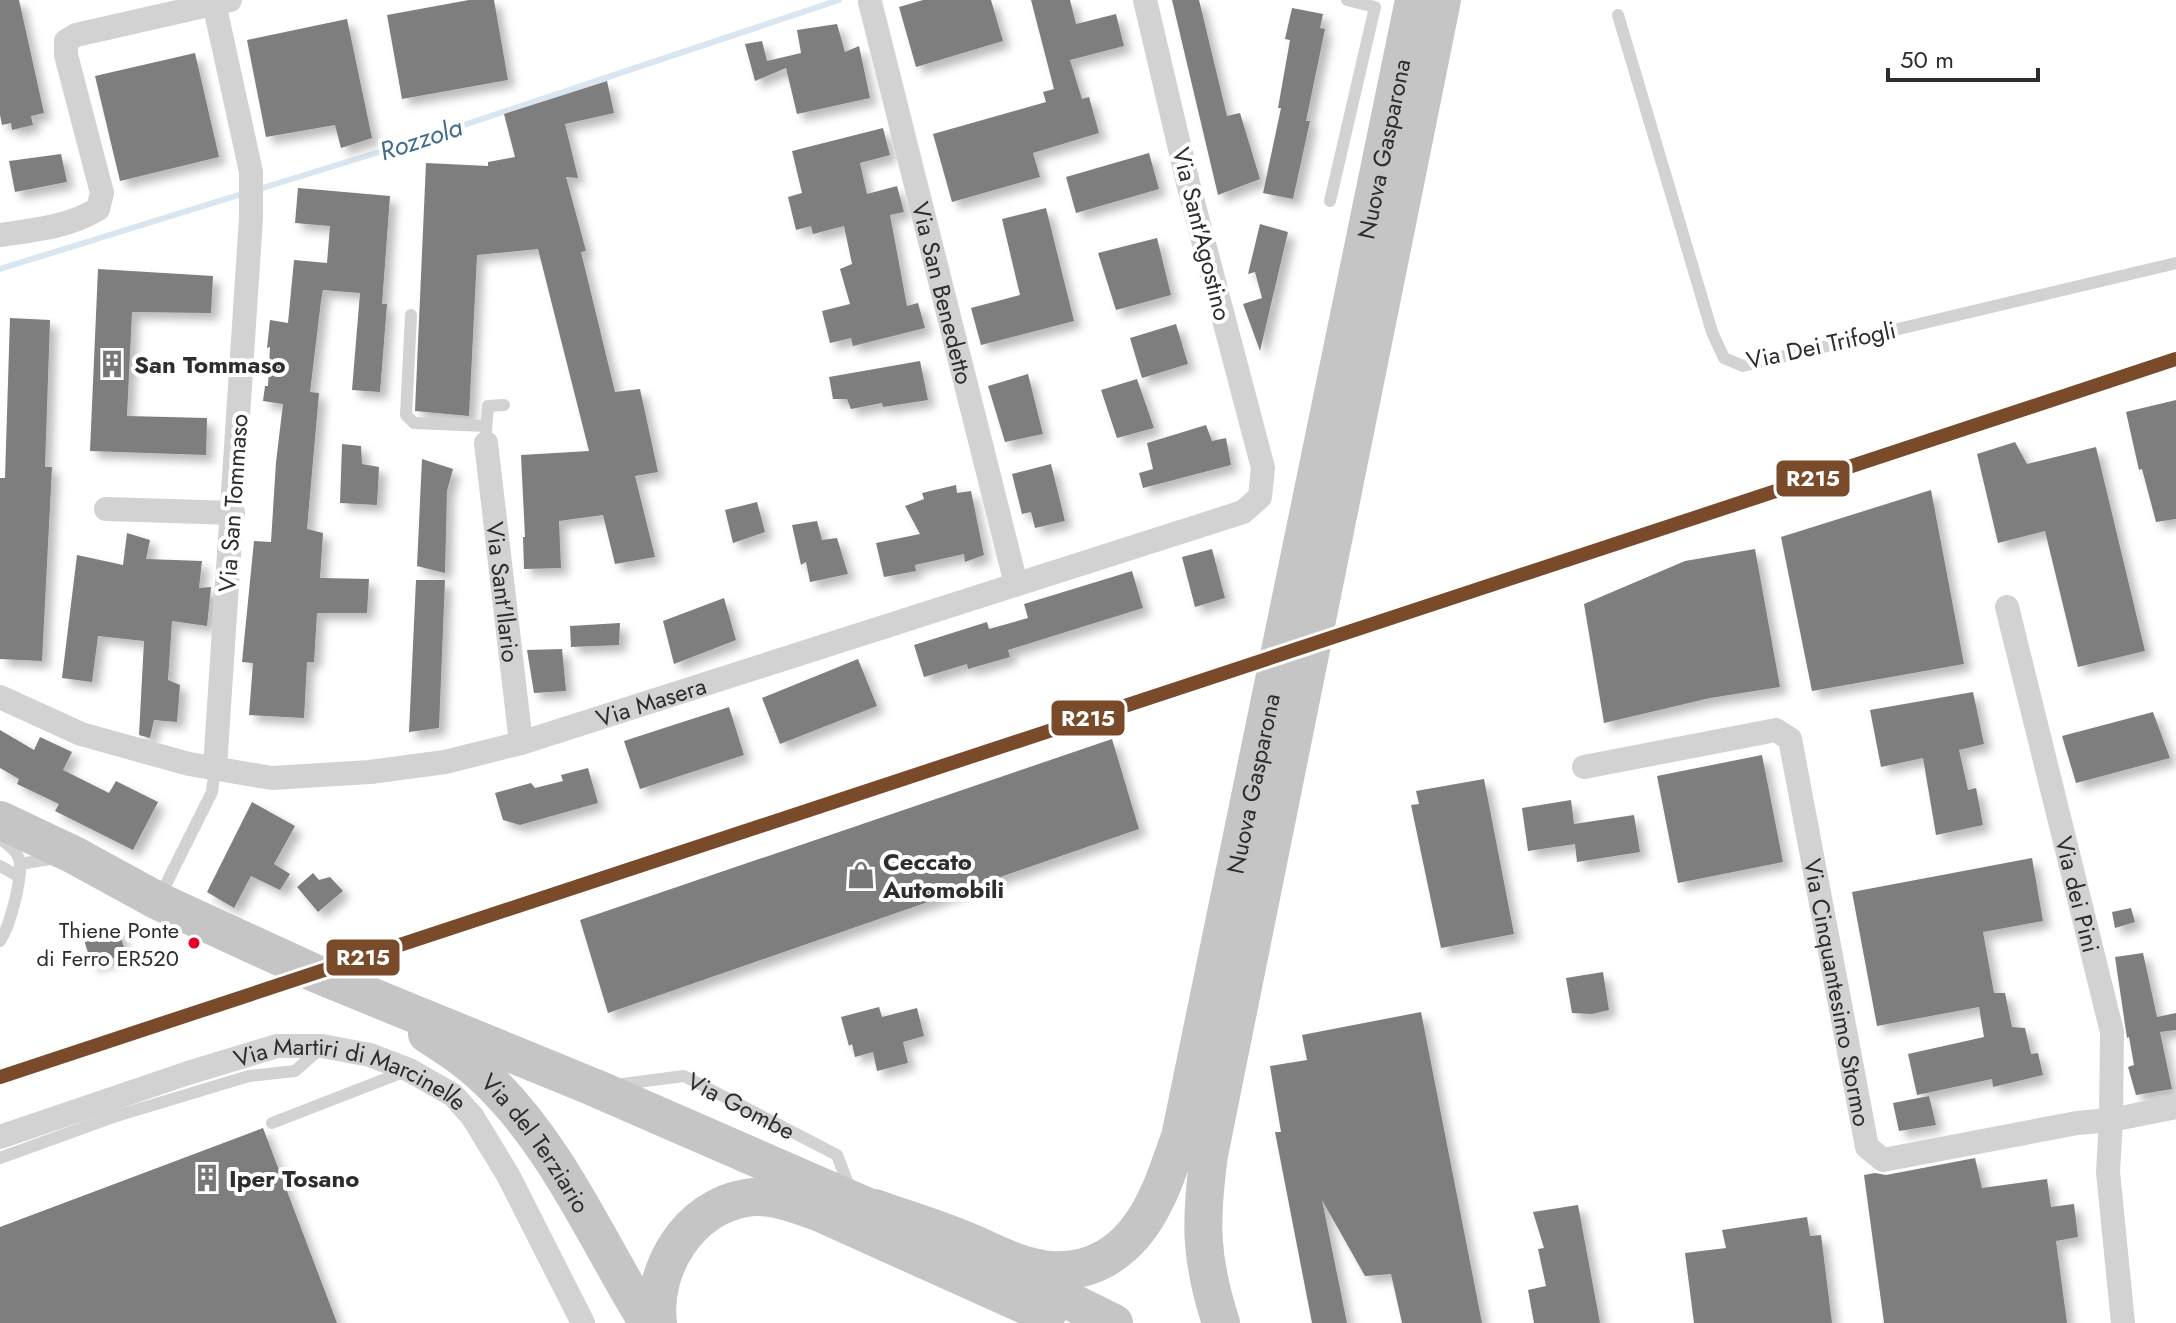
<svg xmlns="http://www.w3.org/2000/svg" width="2176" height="1323" viewBox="0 0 2176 1323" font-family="Jost,sans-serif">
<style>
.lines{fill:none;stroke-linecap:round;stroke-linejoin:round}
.stream{stroke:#d9e6f0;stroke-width:6}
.building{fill:#7e7e7e;filter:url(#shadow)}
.service{stroke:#d2d2d2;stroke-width:12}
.minor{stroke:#d2d2d2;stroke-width:24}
.primary{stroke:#c5c5c5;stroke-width:38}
.rail-1-casing{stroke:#fff;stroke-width:20}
.rail-1{stroke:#7a4b2a;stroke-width:14}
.bus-dot{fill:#e4002b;stroke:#fff;stroke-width:3}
.labels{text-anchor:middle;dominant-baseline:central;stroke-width:8;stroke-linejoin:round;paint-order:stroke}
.bus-label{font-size:22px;fill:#2d2d2d;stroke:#fff;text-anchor:end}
.street-label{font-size:24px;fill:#2d2d2d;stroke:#fff}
.poi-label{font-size:24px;font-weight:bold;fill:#2d2d2d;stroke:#fff;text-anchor:start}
.water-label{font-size:26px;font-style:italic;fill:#406d8b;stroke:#fff}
.line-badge{stroke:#fff;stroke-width:3}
.badge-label{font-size:22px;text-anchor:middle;font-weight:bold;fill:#fff}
</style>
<defs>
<filter id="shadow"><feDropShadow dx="7" dy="7" stdDeviation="4" flood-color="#0004"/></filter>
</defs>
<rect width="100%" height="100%" fill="#fff"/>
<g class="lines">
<path class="stream" d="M256,190L431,136L839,0
M0,269L245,193"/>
</g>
<path class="building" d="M0,0H19L44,113L31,116L33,125L12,130L11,123L2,125L0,115Z
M469,0H494L508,80L402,99L387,15Z
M923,0H991L1003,41L916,67L899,7Z
M1031,0H1070L1076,24L1116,14L1124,46L1070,60L1082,99L1089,97L1099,133L1033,153L1040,177L952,202L933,134L1046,102L1043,92L1054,89Z
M1172,0H1199L1227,116L1240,113L1260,179L1218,195Z
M1292,8L1323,14L1320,28L1325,29L1306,121H1310L1293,199L1263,193L1281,108H1278L1290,40L1285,39Z
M347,19L372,138L341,148L335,125L266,137L247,40Z
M837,24L845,52L859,46L870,98L797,114L786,68L755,81L745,44L762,41L767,61L801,53L797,30Z
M195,53L219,157L120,181L95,76Z
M607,81L614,113L565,124L578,178L566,177L586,251L581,252L615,392L640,389L658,472L635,476L655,557L615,564L603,515L559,521L561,568L524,569L523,537H525L521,455L589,451L538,249L477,255L469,416L415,411L426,163L488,166V162L515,157L504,114Z
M883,128L890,155L860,163L867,194L897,186L904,212L890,215L907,306L918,303L925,328L853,346L851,338L830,343L822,311L850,304L840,269L852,264L844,226L813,234L811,226L796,230L788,197L802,193L792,151Z
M1149,153L1159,189L1076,213L1066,177Z
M61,154L67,182L15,192L9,161Z
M298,188L390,196L382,304H387L380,392L352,390L360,293L323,290L321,301L310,392L319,393L307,529L323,533L320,578L369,579L367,613H317L314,662H307L304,718L249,715L253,663L242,662L254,541L271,542L276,462L283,404L263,401L265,386H268L270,347L267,348L270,320L288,323L294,260L327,263L330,226L295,223Z
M1046,208L1074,321L981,345L971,308L1020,295L1002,219Z
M1260,224L1288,232L1260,351L1243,304L1262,298L1255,272L1248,274Z
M1157,238L1171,295L1116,310L1098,253Z
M98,269L213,276L211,313L132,312L127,416L207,418L206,455L90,451Z
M10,318L50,320L45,467H52L42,661L0,659V478H5Z
M1176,324L1188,364L1142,378L1130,338Z
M920,361L928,400L883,407L882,403L851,409L847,399H833L829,377Z
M1028,374L1043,434L1005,442L988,386Z
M1137,379L1154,428L1117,438L1101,390Z
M2176,400V519L2156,522L2142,469L2139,470L2126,412Z
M1206,425L1212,441L1226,438L1231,465L1143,488L1139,473L1153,469L1147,443Z
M2015,442L2027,464L2096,447L2145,651L2078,667L2045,531L1998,543L1977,454Z
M342,444L361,446L362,464L379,467L377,505L340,503Z
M422,459L453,469L447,491L445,573L417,566Z
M1051,464L1065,521L1035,528L1031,512L1022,514L1012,474Z
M956,485L957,493L971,491L984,555L965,562L964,554L915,565L916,571L884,577L876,543L920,534L905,506L924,499L922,493Z
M1931,490L1964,664L1812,691L1781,537Z
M757,502L765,532L733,543L725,510Z
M817,521L822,540L837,538L848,574L810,582L806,562L801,565L792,525Z
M127,533L150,540L146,559L202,561L199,588L211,587L207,626L172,621L168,680L180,685L177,722L154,720L150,738L139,735L144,641L98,636L92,682L62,678L77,555L123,565Z
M1212,549L1225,598L1195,607L1182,557Z
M1755,549L1780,687L1710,698L1604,723L1584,604L1685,561Z
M1132,571L1143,608L1008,650L1010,657L968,669L967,664L924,677L914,645L987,622L989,629L1028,618L1024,604Z
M416,580H445L439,728L409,732Z
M724,598L736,640L674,664L663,621Z
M620,623L619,645L571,647L570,626Z
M562,649L566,691L534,693L527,650Z
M858,659L877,706L780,744L762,698Z
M1973,692L1984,744L1959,750L1968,790L1976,788L1983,825L1936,835L1923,758L1881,767L1870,710Z
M729,707L744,755L640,789L624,741Z
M2153,712L2170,758L2076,783L2062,736Z
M0,730L34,750L40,737L72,752L63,770L109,793L116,781L158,802L133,850L55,811L59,804L17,784L19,779L0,768Z
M1112,739L1139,829L608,1013L580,920Z
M1762,755L1783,862L1678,883L1657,776Z
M588,768L598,803L520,825L503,820L495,793L531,783L535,788L563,781L561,775Z
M1484,779L1514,934L1441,948L1411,805L1419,804L1416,791Z
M1571,800L1574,824L1634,815L1640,852L1577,862L1575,844L1528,851L1522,808Z
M252,802L295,826L274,864L290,874L280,890L251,876L234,908L207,892Z
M2032,858L2043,921L1983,932L1994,993H2005L2012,1027L2025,1028L2031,1054L2038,1053L2043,1075L1993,1087L1992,1079L1917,1095L1908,1054L1984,1037L1979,1007L1877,1026L1852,892Z
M313,873L319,880L330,877L343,891L318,912L297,887Z
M2131,908L2135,922L2115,928L2112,912Z
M117,926L126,954L92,965L83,937Z
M2143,953L2157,1017L2176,1013V1030L2160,1032L2172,1089L2136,1095L2128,1067L2134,1065L2129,1037L2127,1038L2115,957Z
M1603,972L1609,1010L1592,1014L1572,1013L1566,978Z
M879,1007L882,1017L917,1008L924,1036L903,1042L908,1063L877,1071L873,1052L855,1057L852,1044L849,1046L841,1017Z
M1421,1012L1482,1323H1402L1391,1274L1365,1276L1322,1200L1347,1323H1312L1275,1132H1281L1270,1066L1307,1060L1302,1035Z
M1929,1096L1936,1125L1899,1131L1893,1103Z
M263,1128L337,1323H0V1227Z
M1975,1158L1982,1188L2047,1179L2051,1207L2074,1204L2078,1237L2056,1241L2067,1323H1884L1864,1175L1875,1173L1886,1175Z
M1578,1205L1600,1323H1534L1528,1290L1546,1286L1538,1249L1544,1248L1533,1212Z
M1807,1217L1810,1236L1821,1235L1832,1323H1694L1685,1253L1726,1248L1722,1230Z"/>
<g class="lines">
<g class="service">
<path d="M1618,15L1712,332L1724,358L1743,366L2176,263"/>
<path d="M1330,201L1375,7L1347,0"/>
<path d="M411,315L406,415L414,423L486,426"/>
<path d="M486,431L488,406L504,405"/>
<path d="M0,839C9,845 19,852 20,864C21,883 10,926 0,941"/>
<path d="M20,864L56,858"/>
<path d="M0,866L18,876"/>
<path d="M159,898L212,792L215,767"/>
<path id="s1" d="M615,1085L684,1076L837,1155L850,1189"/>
<path d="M272,1123L406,1071"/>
<path d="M0,1158L113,1117L249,1076L295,1071L320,1049"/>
</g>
<g class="minor">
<path id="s2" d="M870,2L1016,584"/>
<path d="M214,3L251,172V218L215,767"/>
<path d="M0,235C34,230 69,227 98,209L102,193L66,55V41L76,35L230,0"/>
<path id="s3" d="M486,443L521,743"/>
<path d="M106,509L233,513"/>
<path id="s4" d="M2007,607L2112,1032L2111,1120L2176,1107"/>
<path id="s5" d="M0,697L81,734L189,764L272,778L370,772L445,762L521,743L1243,512L1260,497L1263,468L1188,183L1145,0"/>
<path id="s6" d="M1584,767L1776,730L1790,739L1867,1147L1883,1160L2077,1123L2111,1120L2108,1172L2123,1323"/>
<path id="s7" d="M0,1137L188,1073L277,1046H322L370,1055L409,1070L453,1095L472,1116L508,1175L583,1323"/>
</g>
<g class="primary">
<path d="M0,820L74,855L158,901L319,975L593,1087L898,1220"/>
<path id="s8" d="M427,1034C447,1047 469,1061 486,1078C557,1145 597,1241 648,1323"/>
<path id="s9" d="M875,1208C905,1219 937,1228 967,1241C987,1249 1008,1261 1029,1266C1088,1282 1131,1252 1156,1199C1166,1180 1172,1157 1180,1137L1414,0"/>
<path d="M1019,1276L1114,1323"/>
<path d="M658,1323C651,1269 689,1207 746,1198C770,1194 796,1204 818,1212L1047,1315"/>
<path d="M1221,1323C1200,1258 1200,1222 1209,1155L1442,0"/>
</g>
<defs>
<path id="rail-1" d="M0,1077L2176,359"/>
</defs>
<use href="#rail-1" class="rail-1-casing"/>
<use href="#rail-1" class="rail-1"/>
</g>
<defs>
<symbol id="building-bare" viewBox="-9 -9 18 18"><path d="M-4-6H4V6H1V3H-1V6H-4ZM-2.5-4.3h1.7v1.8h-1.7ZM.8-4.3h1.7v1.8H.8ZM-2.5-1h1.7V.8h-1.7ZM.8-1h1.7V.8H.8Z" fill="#767676" stroke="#fff" stroke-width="2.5" paint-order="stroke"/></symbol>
<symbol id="shop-bare" viewBox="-9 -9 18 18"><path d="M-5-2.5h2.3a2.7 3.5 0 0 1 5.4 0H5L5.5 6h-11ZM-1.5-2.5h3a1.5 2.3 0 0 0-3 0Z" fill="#767676" stroke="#fff" stroke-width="2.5" paint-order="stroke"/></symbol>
</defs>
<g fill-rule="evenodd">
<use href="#building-bare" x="92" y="344" width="40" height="40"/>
<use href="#shop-bare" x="841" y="855" width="40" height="40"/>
<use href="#building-bare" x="187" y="1158" width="40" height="40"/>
</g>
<circle class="bus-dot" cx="194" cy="943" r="7"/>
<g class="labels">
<g class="bus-label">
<text x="179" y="930">Thiene Ponte<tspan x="179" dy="28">di Ferro ER520</tspan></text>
</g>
<g class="street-label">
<text stroke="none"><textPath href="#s9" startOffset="1398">Nuova Gasparona</textPath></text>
<text transform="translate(1202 234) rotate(76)">Via Sant'Agostino</text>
<text stroke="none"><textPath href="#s2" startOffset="300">Via San Benedetto</textPath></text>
<text transform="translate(1821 345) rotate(-12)">Via Dei Trifogli</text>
<text transform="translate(233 503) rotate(-86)">Via San Tommaso</text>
<text stroke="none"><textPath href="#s3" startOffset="150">Via Sant'Ilario</textPath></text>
<text stroke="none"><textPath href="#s5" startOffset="674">Via Masera</textPath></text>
<text stroke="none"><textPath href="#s9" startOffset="750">Nuova Gasparona</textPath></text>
<text stroke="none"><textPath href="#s4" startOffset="296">Via dei Pini</textPath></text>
<text stroke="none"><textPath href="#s6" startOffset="470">Via Cinquantesimo Stormo</textPath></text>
<text stroke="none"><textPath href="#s7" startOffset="370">Via Martiri di Marcinelle</textPath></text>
<text stroke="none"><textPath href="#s1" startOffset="134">Via Gombe</textPath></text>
<text stroke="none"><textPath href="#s8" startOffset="156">Via del Terziario</textPath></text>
</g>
<g class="poi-label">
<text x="134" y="364">San Tommaso</text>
<text x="883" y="861">Ceccato<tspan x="883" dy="28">Automobili</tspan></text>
<text x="229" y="1178">Iper Tosano</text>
</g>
<g class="water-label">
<text transform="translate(421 139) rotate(-18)">Rozzola</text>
</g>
</g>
<g class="line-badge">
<rect x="1775" y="459" width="76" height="39" rx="8" fill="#7a4b2a"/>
<rect x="1050" y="699" width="76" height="38" rx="8" fill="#7a4b2a"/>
<rect x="325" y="938" width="76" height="39" rx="8" fill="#7a4b2a"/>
</g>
<g class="badge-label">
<text x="1813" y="486">R215</text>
<text x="1088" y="726">R215</text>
<text x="363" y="965">R215</text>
</g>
<path d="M1888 68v12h150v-12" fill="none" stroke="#2d2d2d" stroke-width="4"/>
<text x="1900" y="68" font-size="24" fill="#2d2d2d" stroke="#ffffff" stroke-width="6" paint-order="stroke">50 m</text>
</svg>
